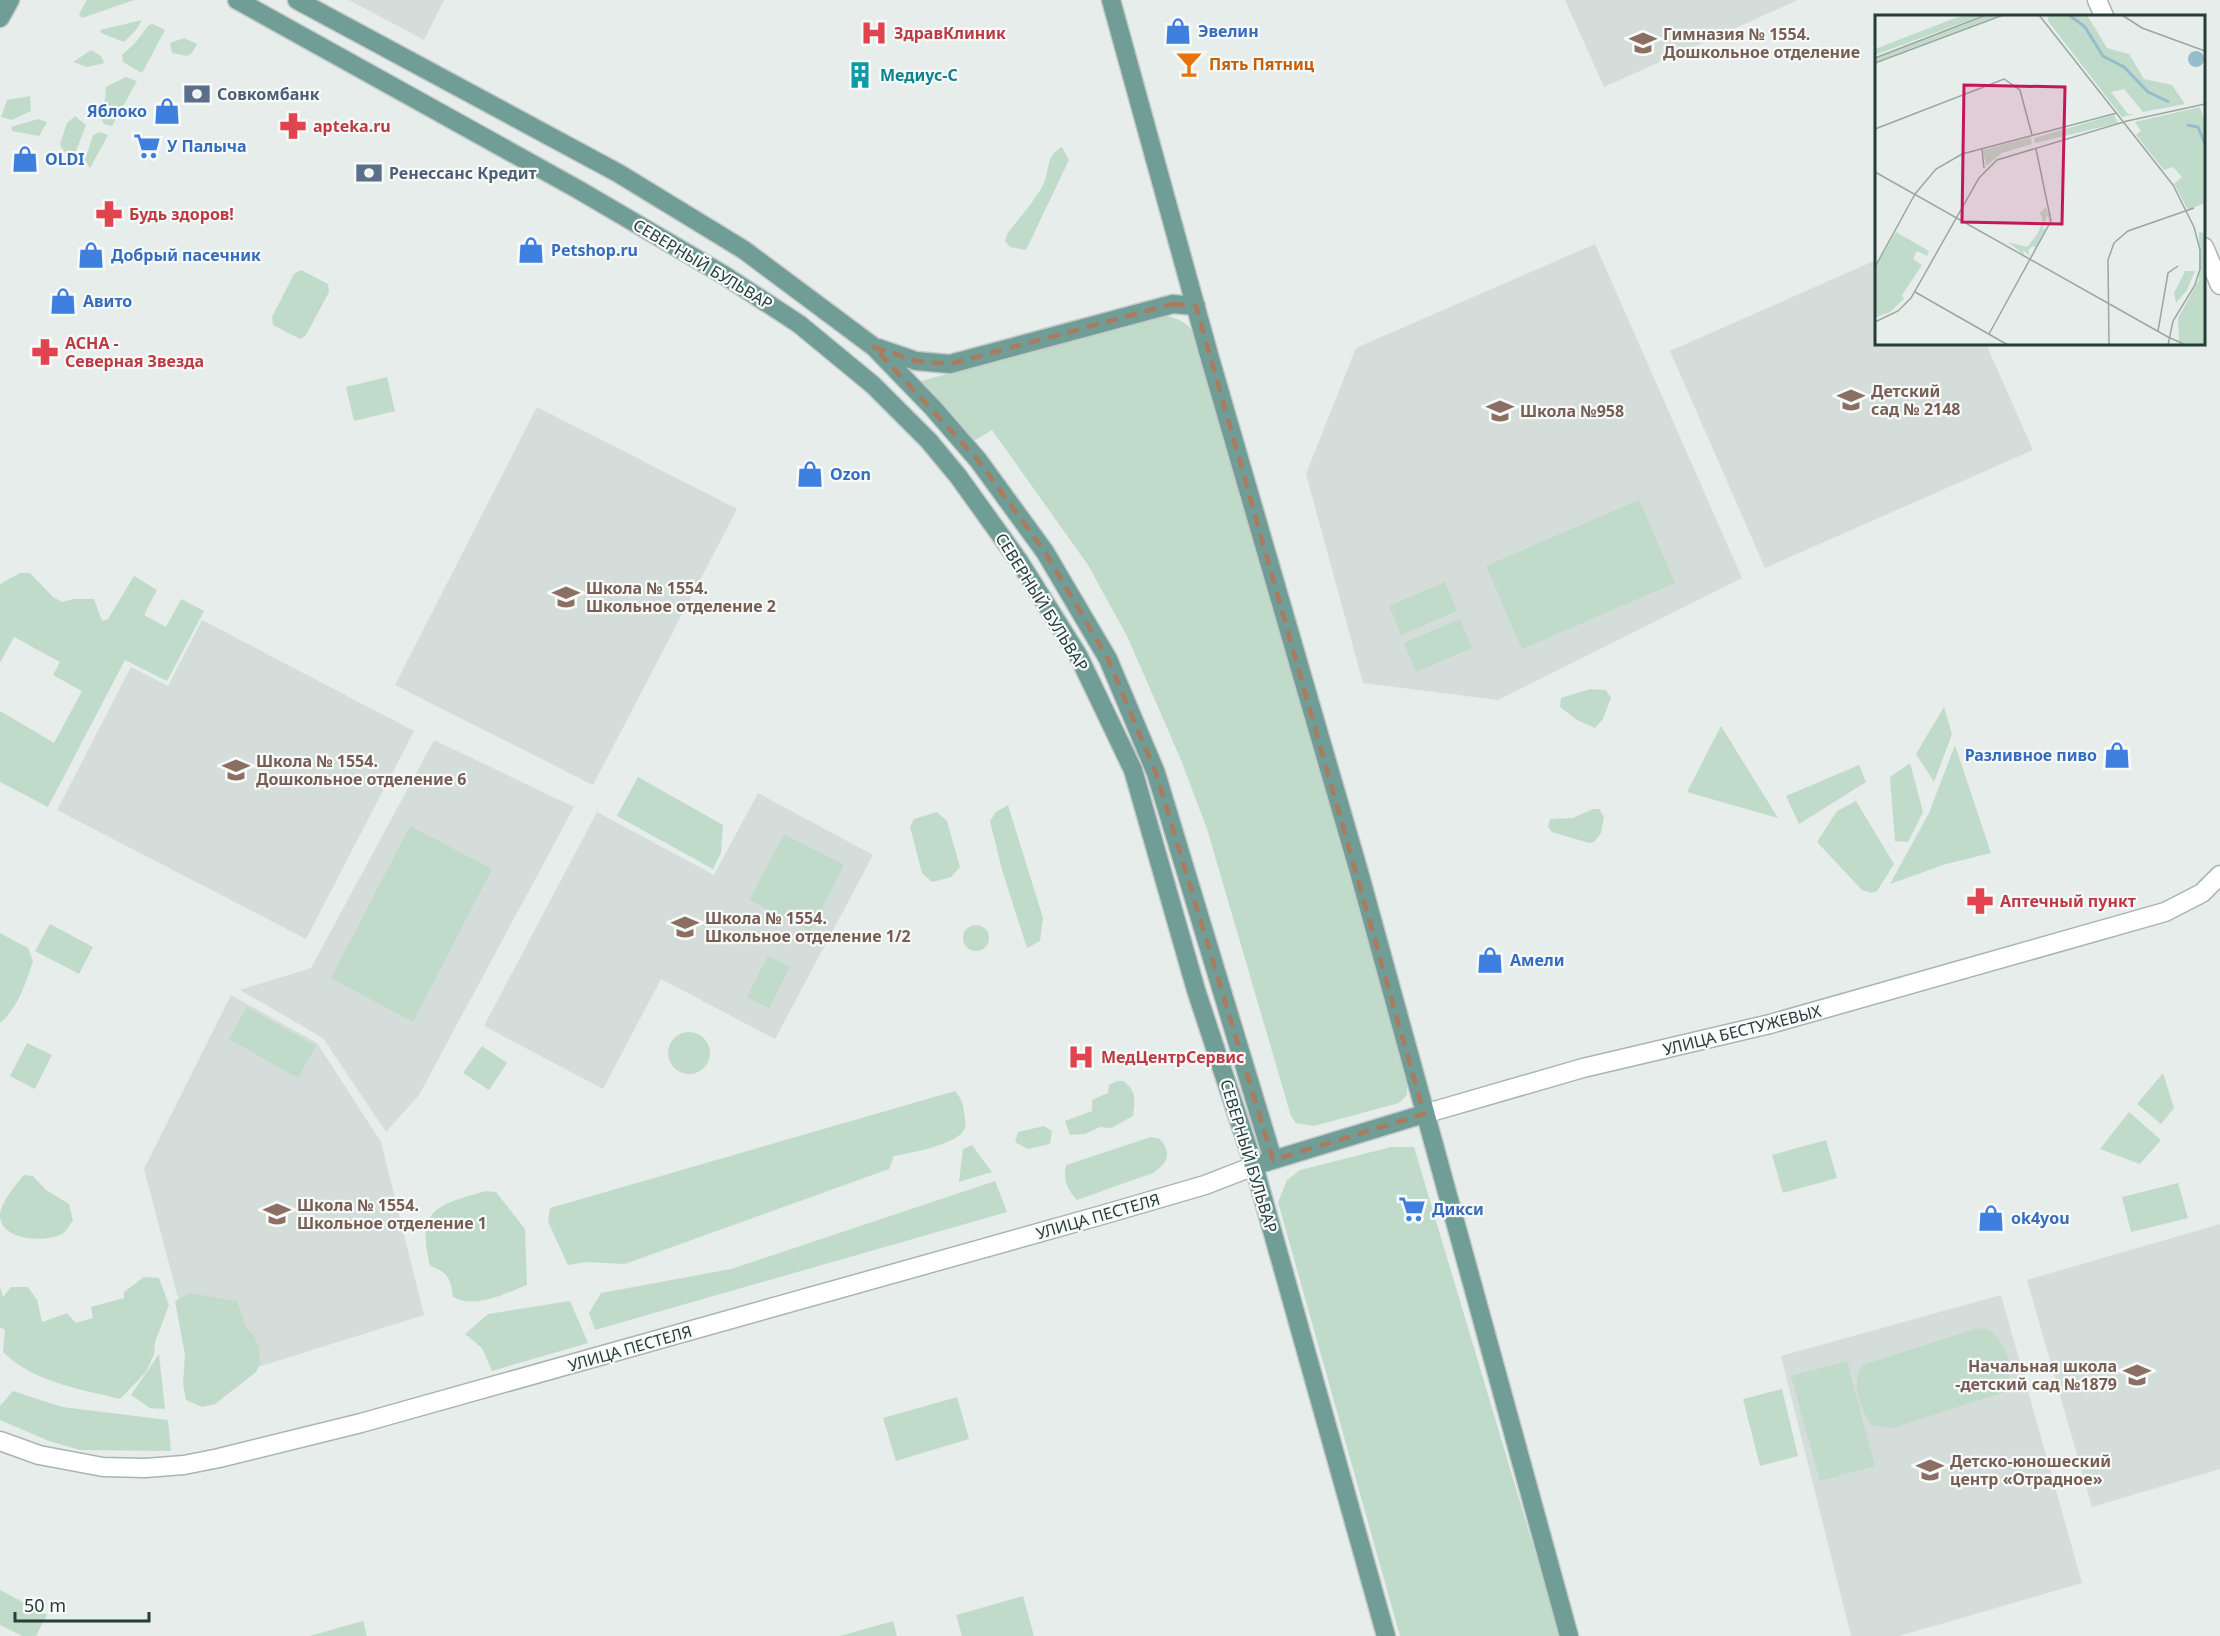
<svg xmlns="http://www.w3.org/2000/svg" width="2220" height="1636" viewBox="0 0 2220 1636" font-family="'Noto Sans',sans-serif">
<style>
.built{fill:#d4ddd9}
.green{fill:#c1dbcb}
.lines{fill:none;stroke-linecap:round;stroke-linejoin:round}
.minor-casing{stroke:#a9b5b1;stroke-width:21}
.major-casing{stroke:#c3c9c8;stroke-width:21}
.minor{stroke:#fff;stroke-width:18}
.major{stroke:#709d96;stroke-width:18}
.marked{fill:none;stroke:#aa7b5f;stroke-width:4.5;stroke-dasharray:12 8;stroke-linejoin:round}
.labels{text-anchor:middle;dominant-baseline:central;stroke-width:4.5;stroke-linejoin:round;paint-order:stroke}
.shop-label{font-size:16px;font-weight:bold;fill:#366cbe;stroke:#f6faf8;text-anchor:start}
.health-label{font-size:16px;font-weight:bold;fill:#be3a42;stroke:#f6faf8;text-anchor:start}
.education-label{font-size:16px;font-weight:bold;fill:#785e54;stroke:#f6faf8;text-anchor:start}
.food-label{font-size:16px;font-weight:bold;fill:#c56008;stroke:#f6faf8;text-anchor:start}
.culture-label{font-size:16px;font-weight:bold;fill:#0d838f;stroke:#f6faf8;text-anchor:start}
.service-label{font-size:16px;font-weight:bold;fill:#4e5e75;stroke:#f6faf8;text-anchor:start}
.street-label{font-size:16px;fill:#273d39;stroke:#f6faf8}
.inset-river{fill:none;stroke:#95bdcb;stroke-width:3}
.inset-road{fill:none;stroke:#9aa7a3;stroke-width:1.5}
.view{fill:#c2185b;fill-opacity:0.15;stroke:#c2185b;stroke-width:3}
.inset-edge{fill:none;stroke:#273d39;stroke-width:3}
</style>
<rect width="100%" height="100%" fill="#e6edea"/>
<path class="built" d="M349,0H444L424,40Z
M1565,0H1798L1604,87Z
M1595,244L1742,578L1498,700L1363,683L1306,474L1356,348Z
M1876,260V344H1986L2033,450L1765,568L1670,351Z
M537,407L737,509L593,785L395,685Z
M202,620L414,731L306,939L57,810L131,667L168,686Z
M434,740L574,807L419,1095L386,1132L323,1038L240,990L311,968Z
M758,793L873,855L775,1039L661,979L603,1089L484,1026L597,812L714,875Z
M231,995L317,1043L381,1142L424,1315L201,1385L144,1169Z
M2220,1224V1469L2092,1507L2027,1280Z
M2001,1295L2082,1583L1899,1636H1851L1781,1356Z"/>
<path class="green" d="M87,0H134L82,18L79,14Z
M142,20L136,30L124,42L101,33L100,30Z
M153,24L165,30L142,73L123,62L122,55L135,43L149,25Z
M184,38L197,44L192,53L187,56L172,53L170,43Z
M91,50L101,56L104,63L87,67L73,62Z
M126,77L137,81L112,126L104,124L98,114L105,100L106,87Z
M30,96L31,111L12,120L1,117L7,100Z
M75,116L86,125L76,151L70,154L64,152L60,144L67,123Z
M38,119L47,122L39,136L12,131L11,127Z
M99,132L108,135L90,168L85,160L93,135Z
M1062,147L1069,160L1026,250L1010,247L1005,241L1007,234C1019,218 1035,201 1044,183C1050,168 1046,155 1062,147Z
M301,270L328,284L329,292L306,335L300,339L273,325L272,317L294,274Z
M1161,316C1177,316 1188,323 1197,336L1407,1081V1095L1399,1103L1314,1126L1296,1123L1291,1116L1207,829L1181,760L1128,638L1088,565L992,430L972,442L921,381Z
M387,377L395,411L354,421L346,387Z
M1639,500L1675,583L1522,649L1486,566Z
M20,573H30L53,597L62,602L74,599H94L102,621L108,619L134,576L157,590L144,615L166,627L181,599L204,611L167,681L125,660L48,807L0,782V711L54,743L82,691L53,675L60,662L14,637L0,663V584Z
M1445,582L1457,611L1401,635L1389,606Z
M1460,619L1472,648L1416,672L1404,643Z
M1590,689L1606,690L1611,698L1603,719L1595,728L1577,720L1560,707L1561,698Z
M1944,707L1952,734L1934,782L1916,754Z
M1721,726L1778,818L1687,792Z
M1955,745L1991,853L1946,864L1890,884L1929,813Z
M1910,763L1923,812L1908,842L1895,841L1890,777Z
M1859,765L1866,782L1799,824L1786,796Z
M638,777L723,825L721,853L713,869L617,816Z
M1856,801L1894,864L1877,891L1872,893L1862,890L1817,842L1837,811Z
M1008,805L1043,918L1040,941L1027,948L1002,870L990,821L996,812Z
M1593,809H1599L1604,817L1601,833L1594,842L1589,843L1552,832L1548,827L1550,819L1573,818Z
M937,812L947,821L960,867L951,877L932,882L922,873L910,827L914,819Z
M410,826L492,869L413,1022L331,978Z
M784,834L844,865L810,931L749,900Z
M50,924L93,947L79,974L35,951Z
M963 938a13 13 0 1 1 26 0a13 13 0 1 1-26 0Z
M0,933L28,948L33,961C26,982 18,1008 0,1023Z
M768,956L790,967L769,1008L747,997Z
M247,1007L316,1046L298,1078L229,1039Z
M668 1053a21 21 0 1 1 42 0a21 21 0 1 1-42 0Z
M27,1043L52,1055L35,1089L10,1076Z
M482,1046L507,1063L489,1090L463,1073Z
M2163,1073L2174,1108L2161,1124L2137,1104Z
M1117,1081H1123C1137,1091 1135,1100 1133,1116L1111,1128L1100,1127L1085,1134L1070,1135L1065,1121L1092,1111V1100L1108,1093L1109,1085Z
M955,1091C961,1098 963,1103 964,1112C965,1118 967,1125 964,1130C956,1145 910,1153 894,1156L889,1169L625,1264L587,1262L568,1265L548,1222L550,1208Z
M2129,1112L2161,1140L2140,1164L2100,1149Z
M1044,1126L1052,1131L1050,1144L1028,1149L1015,1142L1018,1132Z
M1151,1137L1160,1139C1172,1154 1168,1163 1153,1173L1077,1200C1067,1189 1063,1180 1066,1165Z
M1826,1140L1837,1178L1783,1193L1772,1155Z
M972,1145L992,1172L959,1182L963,1149Z
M1391,1147H1414L1560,1636H1400L1278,1202L1287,1180L1300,1170Z
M24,1175L33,1176L46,1190L69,1204L73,1220C70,1224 66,1232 62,1234C45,1243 0,1241 0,1215C1,1202 16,1184 24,1175Z
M995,1181L1007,1212L595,1330L589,1313L601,1293L731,1269Z
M2178,1183L2188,1218L2131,1232L2122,1197Z
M485,1191L496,1192L525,1229L527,1285C503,1294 477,1309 453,1297C451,1279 448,1272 430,1266C416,1208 436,1206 485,1191Z
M144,1277L159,1278L169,1305L155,1342L154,1354L146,1372L120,1399C80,1389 33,1382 3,1352L5,1330L0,1327V1287L3,1297L11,1287H28L37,1300L42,1322L67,1313L76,1323L93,1318L91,1307L124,1298V1292Z
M189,1293L237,1301L246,1327L254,1336L259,1348L260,1363L256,1372L215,1404L202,1407L186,1400L183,1383L185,1355L175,1301Z
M570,1301L588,1343L492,1371L482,1348L465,1334L488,1314Z
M1985,1328C2006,1338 2017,1372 2004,1392L1893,1428L1872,1425C1859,1409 1851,1382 1862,1365L1975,1329Z
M159,1354L165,1409L150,1408L131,1395Z
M1847,1361L1875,1466L1820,1481L1791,1376Z
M1782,1389L1798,1456L1760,1466L1743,1399Z
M13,1391L62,1407L168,1420L171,1451L80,1450L49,1441L0,1420V1406Z
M957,1397L969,1439L896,1461L883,1418Z
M0,1590L47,1615L36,1636H22L0,1625Z
M1023,1596L1034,1636H962L956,1615Z
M363,1621L367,1636H309Z
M893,1621L897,1636H840Z"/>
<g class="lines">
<defs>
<path id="minor" d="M2097,0L2104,16
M2204,247L2220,285
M1424,1114L1583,1068L1770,1024L2165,912L2202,893L2220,875
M0,1441L39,1455L103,1467L145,1468L184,1465L219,1458L361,1423L1102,1215L1205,1185L1254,1166"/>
<path id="major" d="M237,0L579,190L724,275L799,324L873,385L929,441L958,476L1019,561L1078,655L1133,770L1196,990L1254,1166L1386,1636
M297,0L618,173L744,250L874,347L933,408L978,460L1045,552L1108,659L1156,773L1273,1160
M1111,0L1209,355L1359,872L1569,1636
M0,18L10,0
M878,348L916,361L950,364L1173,304L1196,306
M1263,1163L1424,1114"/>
</defs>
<use href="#minor" class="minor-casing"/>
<use href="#major" class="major-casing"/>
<use href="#minor" class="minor"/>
<use href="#major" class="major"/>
</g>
<path class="marked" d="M1173,304L1196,306L1424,1114L1273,1160L1156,773L1108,659L1045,552L978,460L874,347L916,361L950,364Z"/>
<defs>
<symbol id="shop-bare" viewBox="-9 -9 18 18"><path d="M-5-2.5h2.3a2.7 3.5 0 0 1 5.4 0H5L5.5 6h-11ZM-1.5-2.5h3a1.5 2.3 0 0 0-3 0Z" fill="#3f7fe0" stroke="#f6faf8" stroke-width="2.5" paint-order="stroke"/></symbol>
<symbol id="hospital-bare" viewBox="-9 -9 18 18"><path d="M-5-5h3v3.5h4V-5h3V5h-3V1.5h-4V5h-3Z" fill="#e0444e" stroke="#f6faf8" stroke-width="2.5" paint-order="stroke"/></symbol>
<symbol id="school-bare" viewBox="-9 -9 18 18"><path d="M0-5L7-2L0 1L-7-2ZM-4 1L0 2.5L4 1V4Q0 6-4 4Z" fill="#8d6e63" stroke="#f6faf8" stroke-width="2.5" paint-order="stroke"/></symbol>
<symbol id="bar-bare" viewBox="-9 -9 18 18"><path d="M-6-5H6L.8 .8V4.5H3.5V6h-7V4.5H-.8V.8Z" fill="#e8710a" stroke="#f6faf8" stroke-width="2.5" paint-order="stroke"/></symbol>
<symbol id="building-bare" viewBox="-9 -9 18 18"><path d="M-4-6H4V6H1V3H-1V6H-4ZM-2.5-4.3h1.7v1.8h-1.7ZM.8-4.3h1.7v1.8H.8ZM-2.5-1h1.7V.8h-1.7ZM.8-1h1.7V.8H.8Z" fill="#0f9aa8" stroke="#f6faf8" stroke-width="2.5" paint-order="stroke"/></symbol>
<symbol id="bank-bare" viewBox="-9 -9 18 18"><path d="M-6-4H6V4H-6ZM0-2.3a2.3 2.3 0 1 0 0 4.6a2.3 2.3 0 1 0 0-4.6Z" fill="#5c6f8a" stroke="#f6faf8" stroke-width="2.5" paint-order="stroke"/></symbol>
<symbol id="pharmacy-bare" viewBox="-9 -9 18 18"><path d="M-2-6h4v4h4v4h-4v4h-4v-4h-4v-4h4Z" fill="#e0444e" stroke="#f6faf8" stroke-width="2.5" paint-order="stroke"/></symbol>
<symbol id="supermarket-bare" viewBox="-9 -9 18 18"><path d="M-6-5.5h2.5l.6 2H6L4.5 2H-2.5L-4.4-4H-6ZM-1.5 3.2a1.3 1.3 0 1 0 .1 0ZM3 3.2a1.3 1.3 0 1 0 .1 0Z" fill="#3f7fe0" stroke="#f6faf8" stroke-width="2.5" paint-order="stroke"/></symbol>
</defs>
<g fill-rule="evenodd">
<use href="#shop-bare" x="1159" y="12" width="38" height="38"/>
<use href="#hospital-bare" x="855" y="14" width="38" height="38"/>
<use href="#school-bare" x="1624" y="24" width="38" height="38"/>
<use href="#bar-bare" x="1170" y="45" width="38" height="38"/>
<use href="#building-bare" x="841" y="56" width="38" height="38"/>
<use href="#bank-bare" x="178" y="75" width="38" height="38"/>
<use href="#shop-bare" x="148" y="92" width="38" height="38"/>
<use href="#pharmacy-bare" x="274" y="107" width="38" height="38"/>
<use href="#supermarket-bare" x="128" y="127" width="38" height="38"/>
<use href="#shop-bare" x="6" y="140" width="38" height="38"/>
<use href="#bank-bare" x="350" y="154" width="38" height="38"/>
<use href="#pharmacy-bare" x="90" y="195" width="38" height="38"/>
<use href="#shop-bare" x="512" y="231" width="38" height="38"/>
<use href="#shop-bare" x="72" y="236" width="38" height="38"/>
<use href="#shop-bare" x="44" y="282" width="38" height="38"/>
<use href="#pharmacy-bare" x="26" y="333" width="38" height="38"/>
<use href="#school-bare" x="1832" y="381" width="38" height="38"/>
<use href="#school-bare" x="1481" y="392" width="38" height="38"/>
<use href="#shop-bare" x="791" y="455" width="38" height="38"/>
<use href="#school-bare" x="547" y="578" width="38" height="38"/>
<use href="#shop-bare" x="2098" y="736" width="38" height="38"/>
<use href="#school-bare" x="217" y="751" width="38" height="38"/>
<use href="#pharmacy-bare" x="1961" y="882" width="38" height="38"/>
<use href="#school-bare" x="666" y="908" width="38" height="38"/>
<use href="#shop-bare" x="1471" y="941" width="38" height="38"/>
<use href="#hospital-bare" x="1062" y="1038" width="38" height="38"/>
<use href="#supermarket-bare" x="1393" y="1190" width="38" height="38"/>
<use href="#school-bare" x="258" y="1195" width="38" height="38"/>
<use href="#shop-bare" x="1972" y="1199" width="38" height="38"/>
<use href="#school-bare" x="2118" y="1356" width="38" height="38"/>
<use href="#school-bare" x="1911" y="1451" width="38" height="38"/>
</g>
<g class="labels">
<g class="shop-label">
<text x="1198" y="31">Эвелин</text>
<text x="147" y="111" text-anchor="end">Яблоко</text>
<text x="167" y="146">У Палыча</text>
<text x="45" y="159">OLDI</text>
<text x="551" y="250">Petshop.ru</text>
<text x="111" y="255">Добрый пасечник</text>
<text x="83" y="301">Авито</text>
<text x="830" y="474">Ozon</text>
<text x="2097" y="755" text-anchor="end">Разливное пиво</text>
<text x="1510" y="960">Амели</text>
<text x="1432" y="1209">Дикси</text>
<text x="2011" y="1218">ok4you</text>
</g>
<g class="health-label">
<text x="894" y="33">ЗдравКлиник</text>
<text x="313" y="126">apteka.ru</text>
<text x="129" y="214">Будь здоров!</text>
<text x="65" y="343">АСНА -<tspan x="65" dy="18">Северная Звезда</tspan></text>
<text x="2000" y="901">Аптечный пункт</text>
<text x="1101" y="1057">МедЦентрСервис</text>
</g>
<g class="education-label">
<text x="1663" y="34">Гимназия № 1554.<tspan x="1663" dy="18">Дошкольное отделение</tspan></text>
<text x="1871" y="391">Детский<tspan x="1871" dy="18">сад № 2148</tspan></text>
<text x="1520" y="411">Школа №958</text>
<text x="586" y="588">Школа № 1554.<tspan x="586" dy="18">Школьное отделение 2</tspan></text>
<text x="256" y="761">Школа № 1554.<tspan x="256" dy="18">Дошкольное отделение 6</tspan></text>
<text x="705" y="918">Школа № 1554.<tspan x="705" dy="18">Школьное отделение 1/2</tspan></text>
<text x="297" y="1205">Школа № 1554.<tspan x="297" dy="18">Школьное отделение 1</tspan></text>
<text x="2117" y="1366" text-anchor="end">Начальная школа<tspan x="2117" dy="18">-детский сад №1879</tspan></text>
<text x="1950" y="1461">Детско-юношеский<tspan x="1950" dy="18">центр «Отрадное»</tspan></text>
</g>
<g class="food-label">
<text x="1209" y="64">Пять Пятниц</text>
</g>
<g class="culture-label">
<text x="880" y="75">Медиус-С</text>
</g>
<g class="service-label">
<text x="217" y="94">Совкомбанк</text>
<text x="389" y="173">Ренессанс Кредит</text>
</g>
<g class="street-label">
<text transform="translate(703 264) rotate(31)">СЕВЕРНЫЙ БУЛЬВАР</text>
<text transform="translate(1042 602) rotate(58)">СЕВЕРНЫЙ БУЛЬВАР</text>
<text transform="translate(1742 1030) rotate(-14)">УЛИЦА БЕСТУЖЕВЫХ</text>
<text transform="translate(1249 1156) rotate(73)">СЕВЕРНЫЙ БУЛЬВАР</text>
<text transform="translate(1098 1216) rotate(-16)">УЛИЦА ПЕСТЕЛЯ</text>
<text transform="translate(630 1348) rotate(-16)">УЛИЦА ПЕСТЕЛЯ</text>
</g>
</g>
<g transform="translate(1875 15)">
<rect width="330" height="330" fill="#e6edea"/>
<path d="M88,0H108L0,40V34ZM114,0H125L0,47V43ZM173,0H212L232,33L254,39L269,64L297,70L310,89L268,97L249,74L236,77L253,99H260L247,102L173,6ZM325,92L330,108V188L313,195L299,169L307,162L298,152L289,155L261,120L266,116L260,107ZM239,100L243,108L160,128L159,123ZM156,122L157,129L127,138L111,151L108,135ZM171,192L173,197L168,198H176L174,209L173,199L167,214L171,213L158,238L160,232L157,231L153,236L156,242L148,235L149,240L133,227L152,232L163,218L168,205L165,198ZM21,217L54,236L52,241L42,236L38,244L47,250L27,280L29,284L15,297L0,303V253ZM324,217L330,218V330H317L304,327L303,303L324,265ZM310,256H320L312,275L301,288L299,278Z" fill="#c1dbcb"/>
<path d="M313 44a8 8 0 1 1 16 0a8 8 0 1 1-16 0Z" fill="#95bdcb"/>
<path class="inset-river" d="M194,0L210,12L228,41L249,52L273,77L294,87M312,110L323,112L330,129"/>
<path class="inset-road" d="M164,0L298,170L319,212L325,235V254L320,270L298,306L293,330M247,0L267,13L330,36M0,43L111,0M0,48L128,0M0,114L129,64L145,75L157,120M107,134L109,153M0,157L293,322M40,179L61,154L87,139L242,98M0,252L40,179M40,277L133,330M0,307L23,296L36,283L104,163L122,145L252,106L330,89M283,316L293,258L303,251M114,319L176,206L161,134M293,322L311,330M234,330L233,245L239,228L253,216L319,193"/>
<path class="view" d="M89,70L190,72L187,209L87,207Z"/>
<rect width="330" height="330" class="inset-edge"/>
</g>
<path d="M15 1612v9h134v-9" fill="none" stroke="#273d39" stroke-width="3"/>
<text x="24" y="1612" font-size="18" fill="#273d39" stroke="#f6faf8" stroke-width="4.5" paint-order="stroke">50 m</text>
</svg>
